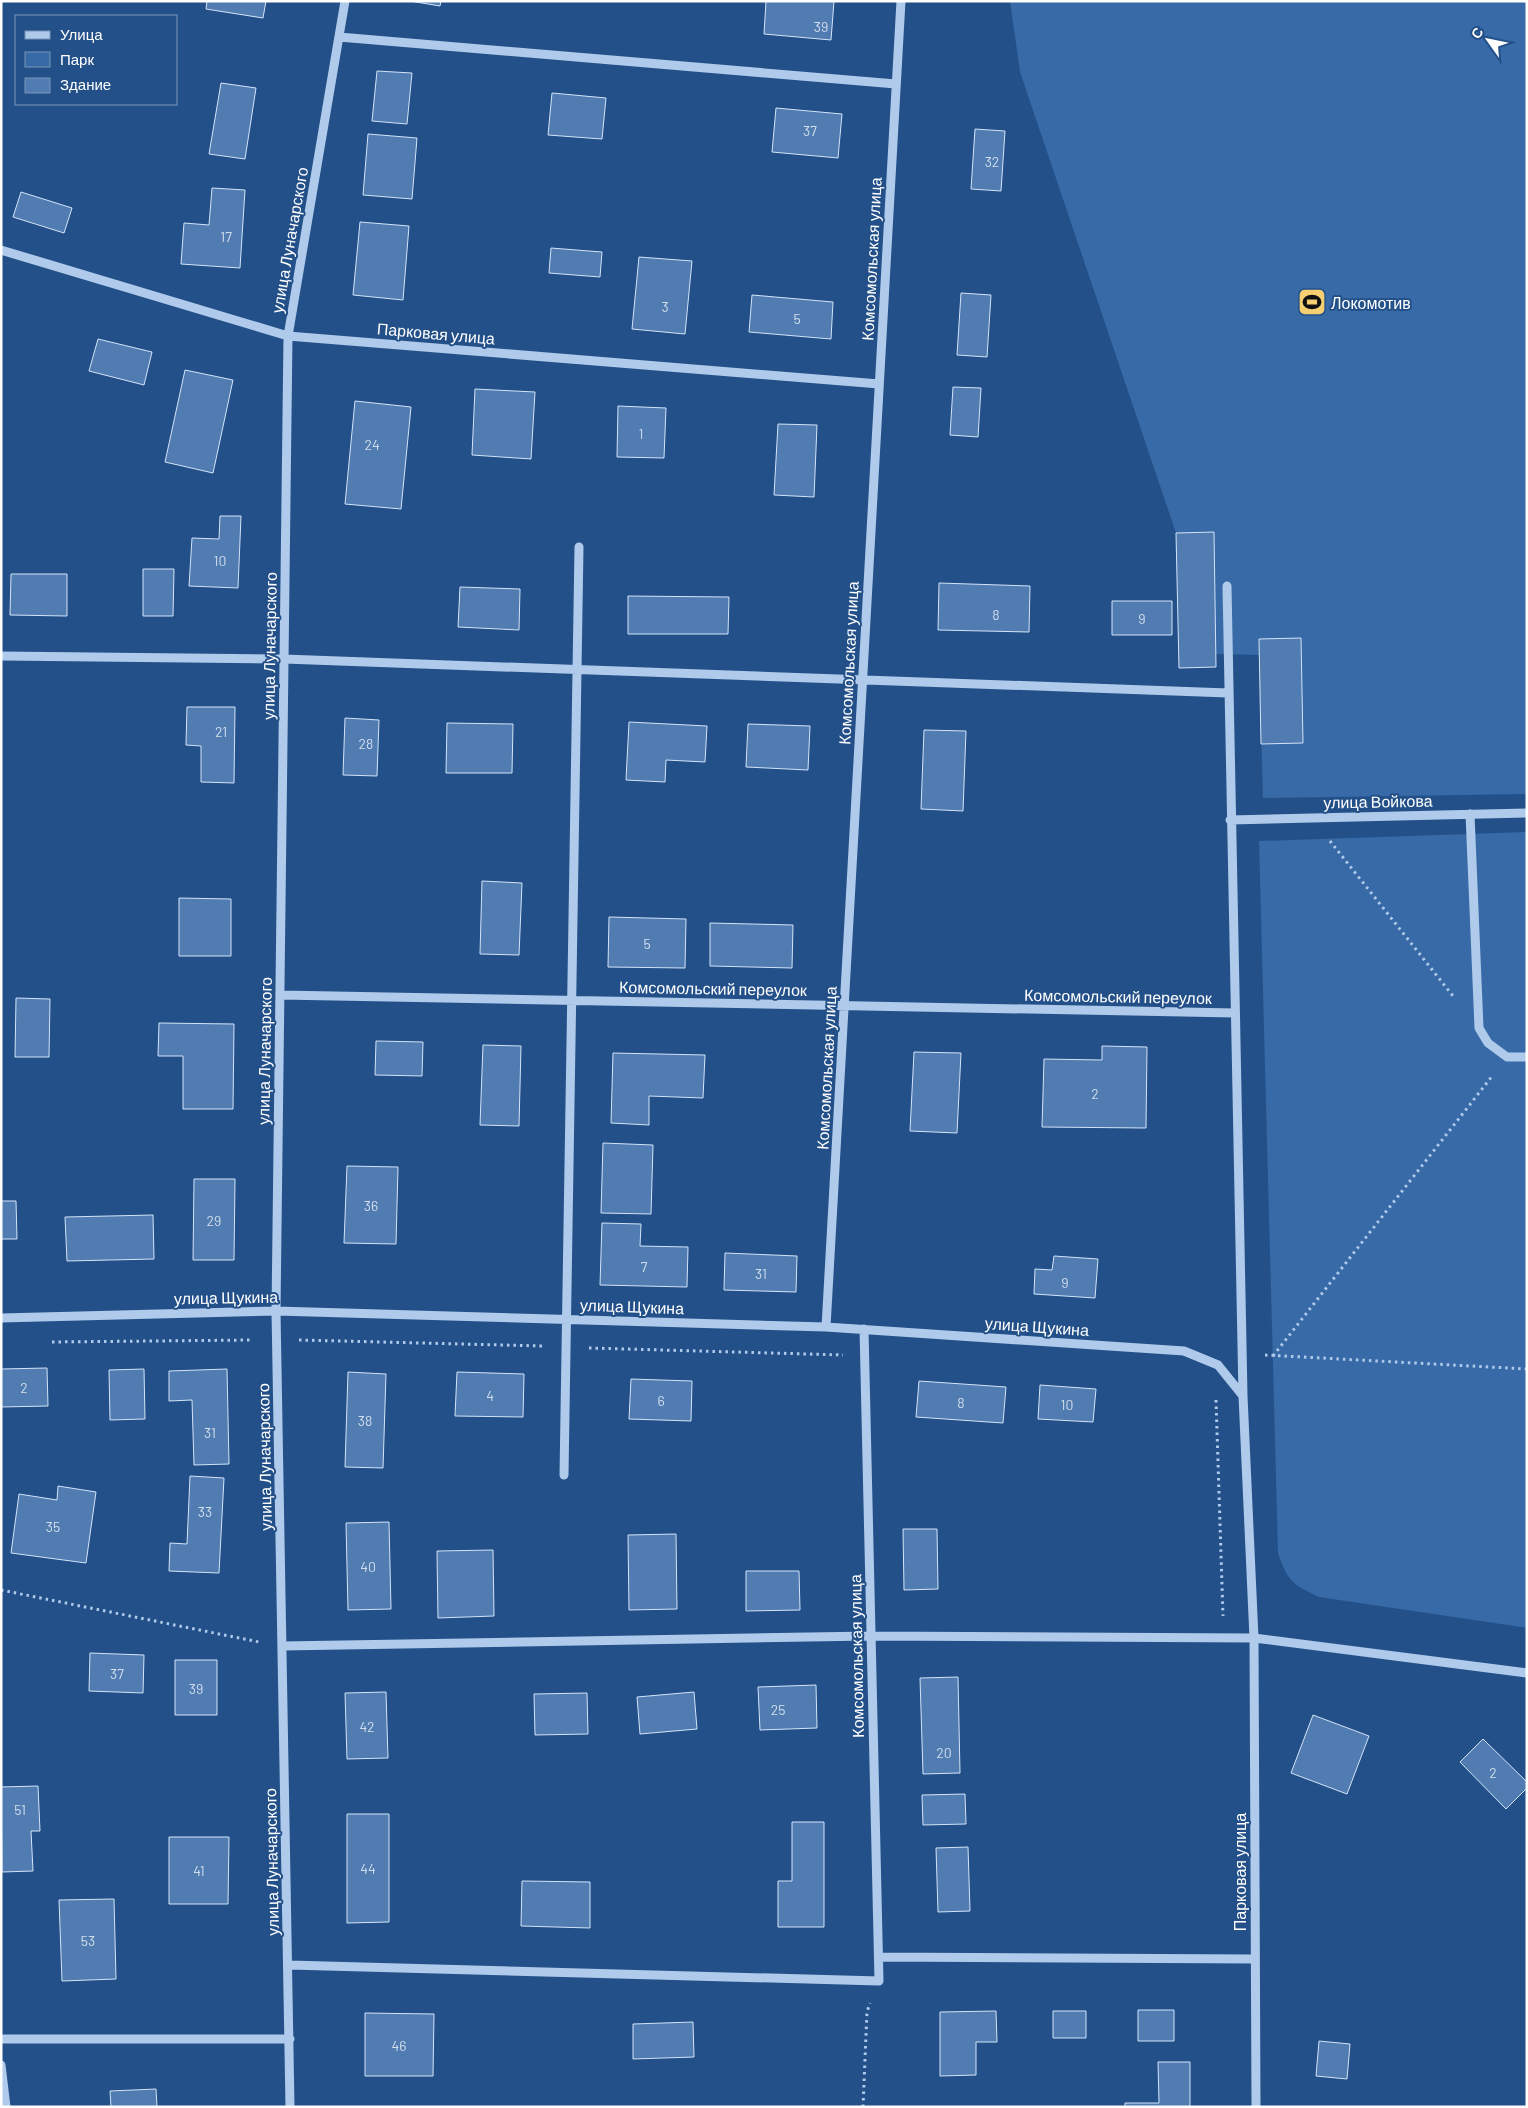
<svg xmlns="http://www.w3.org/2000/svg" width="1528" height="2108" viewBox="0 0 1528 2108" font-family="Barlow,sans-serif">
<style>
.green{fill:#376aa6}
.building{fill:#507cb2;stroke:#d3e4f8}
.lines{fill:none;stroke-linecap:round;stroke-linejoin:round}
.path{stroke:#afcaea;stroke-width:3;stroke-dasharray:2.5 4;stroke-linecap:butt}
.minor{stroke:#afcaea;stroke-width:9}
.labels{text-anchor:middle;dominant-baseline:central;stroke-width:4;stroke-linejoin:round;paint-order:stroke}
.number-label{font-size:14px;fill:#d3deec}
.street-label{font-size:16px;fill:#fff;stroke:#235089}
.poi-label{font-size:16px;fill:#fff;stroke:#235089;text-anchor:start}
</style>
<rect width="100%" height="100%" fill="#235089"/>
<path class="green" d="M1010,1H1527V794L1263,798L1259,655L1216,654V667L1179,668L1176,533L1020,72Z
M1527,832V1628L1319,1597C1292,1584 1288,1582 1278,1553L1259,841Z"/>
<path class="building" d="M207,1H266L263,18L206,9Z
M410,1H441L440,6Z
M766,1H834L831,40L764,34Z
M377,71L412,73L407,124L372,121Z
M221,83L256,88L245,159L209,154Z
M552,93L606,98L602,139L548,135Z
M776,108L842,114L838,158L772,152Z
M975,129L1005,131L1001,191L971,189Z
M368,134L417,138L412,199L363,195Z
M212,188L245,190L240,268L181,264L184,223L209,225Z
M21,192L72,208L64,233L13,217Z
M360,222L409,226L403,300L353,295Z
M551,248L602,252L600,277L549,273Z
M639,257L692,261L685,334L632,329Z
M961,293L991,295L987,357L957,355Z
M752,295L833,302L831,339L749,332Z
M98,339L152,352L144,385L89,371Z
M185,370L233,380L213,473L165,462Z
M953,387L981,388L978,437L950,435Z
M475,389L535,392L531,459L472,455Z
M355,401L411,407L401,509L345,504Z
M618,406L666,408L664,458L617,457Z
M778,424L817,425L814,497L774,495Z
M220,516H241L238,588L189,586L192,538L219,539Z
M1214,532L1216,667L1179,668L1176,533Z
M143,569H174L173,616H143Z
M11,574H67V616L10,615Z
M939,583L1030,586L1029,632L938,630Z
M460,587L520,589L519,630L458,627Z
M628,596L729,597L728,634H628Z
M1112,601H1172V635H1112Z
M1301,638L1303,743L1261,744L1259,639Z
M187,707H235L234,783L201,782V746L186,745Z
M345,718L379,720L377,776L343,775Z
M629,722L707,726L705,762L666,760L665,782L626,780Z
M447,723L513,724L512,773H446Z
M748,724L810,726L808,770L746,767Z
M924,730L966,731L963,811L921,809Z
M482,881L522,883L519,955L480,954Z
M179,898L231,899V956H179Z
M609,917L686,919L685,968L608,967Z
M710,923L793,925L792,968L710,966Z
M16,998L50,999L49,1057H15Z
M159,1023L234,1024L233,1109H183V1056H158Z
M376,1041L423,1042L422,1076L375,1075Z
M483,1045L521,1046L519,1126L480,1125Z
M1102,1046L1147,1047L1146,1128L1042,1127L1044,1059L1102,1060Z
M914,1052L961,1053L957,1133L910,1131Z
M613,1053L705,1055L703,1098L649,1096V1125L611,1123Z
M603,1143L653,1145L651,1214L601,1213Z
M347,1166L398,1167L396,1244L344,1243Z
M194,1179H235L234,1260H193Z
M1,1201H16L17,1239H1Z
M153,1215L154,1259L67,1261L65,1217Z
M602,1223L641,1224L640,1246L688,1247L687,1287L600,1285Z
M725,1253L797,1256L796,1292L724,1290Z
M1054,1256L1098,1259L1095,1298L1034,1294L1035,1269L1052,1270Z
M47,1368L48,1406L1,1407V1369Z
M144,1369L145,1419L110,1420L109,1370Z
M227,1369L229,1464L194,1465L192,1400L169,1401V1371Z
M348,1372L386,1374L383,1468L345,1467Z
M457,1372L524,1374L523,1417L455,1416Z
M631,1379L692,1381L691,1421L629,1419Z
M919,1381L1006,1387L1003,1423L916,1417Z
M1040,1385L1096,1389L1093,1422L1038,1419Z
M190,1476L224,1478L219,1573L169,1571L170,1543L187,1544Z
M58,1486L96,1492L86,1563L11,1553L19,1494L57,1500Z
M389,1522L391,1609L348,1610L346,1523Z
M903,1529H937L938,1589L904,1590Z
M676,1534L677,1609L629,1610L628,1535Z
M493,1550L494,1616L438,1618L437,1551Z
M746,1571H799L800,1610L746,1611Z
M90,1653L144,1655L143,1693L89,1691Z
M175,1660H217V1715H175Z
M958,1677L960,1773L923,1774L920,1678Z
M816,1685L817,1728L760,1730L758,1687Z
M386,1692L388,1758L347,1759L345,1693Z
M694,1692L697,1729L640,1734L637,1697Z
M587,1693L588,1734L535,1735L534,1694Z
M1313,1715L1369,1736L1347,1794L1291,1773Z
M1483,1739L1527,1782V1788L1506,1809L1460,1762Z
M38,1786L40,1831H31L33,1871L2,1872L1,1787Z
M965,1794L966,1824L923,1825L922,1795Z
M347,1814H389V1922L347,1923Z
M792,1822H824V1927H778V1881H792Z
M169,1837H229L228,1904H169Z
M968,1847L970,1911L938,1912L936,1848Z
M522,1881L590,1882V1928L521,1926Z
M114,1899L116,1979L62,1981L59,1900Z
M1138,2010H1174V2041H1138Z
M996,2011L997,2042H976V2075L940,2076V2012Z
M1053,2011H1086V2038H1053Z
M365,2013L434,2014L433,2076H365Z
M693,2022L694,2057L633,2059V2024Z
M1319,2041L1350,2044L1347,2079L1316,2076Z
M1158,2062H1190V2107H1125V2103H1159Z
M156,2089L157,2107H111L110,2091Z"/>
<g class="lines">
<path class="path" d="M1330,841L1453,996
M299,1340L543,1346
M52,1342L253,1340
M589,1348L843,1355
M1265,1355L1527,1369
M1273,1356L1493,1075
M1216,1400L1223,1616
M1,1590L259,1642
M863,2107L867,2012L870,2003"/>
<path class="minor" d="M339,37L896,84
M1,250L288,336L879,384
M1227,586L1243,1396L1254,1638L1527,1673
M1,656L284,659L1228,693
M1470,814L1479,1028L1488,1043L1507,1057H1527
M1230,820L1527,813
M280,995L1235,1013
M1,1318L276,1311L826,1327L1184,1351L1218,1365L1243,1396
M826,1327L901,1
M564,1475L579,547
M282,1646L871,1636L1254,1638L1256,2107
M879,1957L1255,1959
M289,1965L879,1981L864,1329
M1,2039H290
M1,2065L6,2107
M290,2107L276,1311L288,336L345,1"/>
</g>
<defs>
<symbol id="stadium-square" viewBox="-11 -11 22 22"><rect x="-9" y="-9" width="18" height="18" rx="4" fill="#f6cf72" stroke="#235089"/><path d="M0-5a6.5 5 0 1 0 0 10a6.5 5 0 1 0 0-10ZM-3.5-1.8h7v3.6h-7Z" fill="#111"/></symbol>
</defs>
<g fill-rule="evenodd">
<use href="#stadium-square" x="1296" y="286" width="32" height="32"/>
</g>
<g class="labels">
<g class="number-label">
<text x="821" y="26">39</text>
<text x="810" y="130">37</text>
<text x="992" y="161">32</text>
<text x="226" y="236">17</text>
<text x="665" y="306">3</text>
<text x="797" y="318">5</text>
<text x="641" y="433">1</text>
<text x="372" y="444">24</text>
<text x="220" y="560">10</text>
<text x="996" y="614">8</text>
<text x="1142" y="618">9</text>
<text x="221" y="731">21</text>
<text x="366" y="743">28</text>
<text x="647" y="943">5</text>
<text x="1095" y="1093">2</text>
<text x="371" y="1205">36</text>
<text x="214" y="1220">29</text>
<text x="644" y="1266">7</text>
<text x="761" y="1273">31</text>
<text x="1065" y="1282">9</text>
<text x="24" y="1387">2</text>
<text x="490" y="1395">4</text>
<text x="661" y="1400">6</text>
<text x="961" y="1402">8</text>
<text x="1067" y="1404">10</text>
<text x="365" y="1420">38</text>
<text x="210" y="1432">31</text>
<text x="205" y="1511">33</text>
<text x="53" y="1526">35</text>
<text x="368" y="1566">40</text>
<text x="117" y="1673">37</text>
<text x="196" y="1688">39</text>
<text x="778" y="1709">25</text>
<text x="367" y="1726">42</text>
<text x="944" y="1752">20</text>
<text x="1493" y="1772">2</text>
<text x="20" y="1809">51</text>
<text x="368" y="1868">44</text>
<text x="199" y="1870">41</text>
<text x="88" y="1940">53</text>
<text x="399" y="2045">46</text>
</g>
<g class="street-label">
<text transform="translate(289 240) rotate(-80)">улица Луначарского</text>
<text transform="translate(871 259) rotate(-87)">Комсомольская улица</text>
<text transform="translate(436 333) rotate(5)">Парковая улица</text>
<text transform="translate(269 646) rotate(-89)">улица Луначарского</text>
<text transform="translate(848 663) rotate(-87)">Комсомольская улица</text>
<text transform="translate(1378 801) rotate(-1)">улица Войкова</text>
<text transform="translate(713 988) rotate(1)">Комсомольский переулок</text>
<text transform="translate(1118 996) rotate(1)">Комсомольский переулок</text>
<text transform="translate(264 1051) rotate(-89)">улица Луначарского</text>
<text transform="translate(826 1068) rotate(-87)">Комсомольская улица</text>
<text transform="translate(226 1297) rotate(-1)">улица Щукина</text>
<text transform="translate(632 1306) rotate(2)">улица Щукина</text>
<text transform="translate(1037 1326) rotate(4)">улица Щукина</text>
<text transform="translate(264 1457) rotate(-91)">улица Луначарского</text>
<text transform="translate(856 1656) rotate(-91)">Комсомольская улица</text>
<text transform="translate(271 1862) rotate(-91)">улица Луначарского</text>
<text transform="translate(1239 1872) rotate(-90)">Парковая улица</text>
</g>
<g class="poi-label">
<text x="1331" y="302">Локомотив</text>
</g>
</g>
<rect width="1528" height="2108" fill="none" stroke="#ffffff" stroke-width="5"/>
<rect x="15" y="15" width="162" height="90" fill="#235089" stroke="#7b96b8"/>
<rect x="25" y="31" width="25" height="8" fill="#afcaea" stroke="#7b96b8"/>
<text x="60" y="40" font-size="15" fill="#ffffff">Улица</text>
<rect x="25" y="52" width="25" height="15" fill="#376aa6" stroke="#7b96b8"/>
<text x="60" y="65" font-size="15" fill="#ffffff">Парк</text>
<rect x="25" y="78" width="25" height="15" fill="#507cb2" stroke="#7b96b8"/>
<text x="60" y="90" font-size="15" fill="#ffffff">Здание</text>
<g transform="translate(1488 40) rotate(303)" stroke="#235089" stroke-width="4" paint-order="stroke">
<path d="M0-4L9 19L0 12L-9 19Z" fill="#ffffff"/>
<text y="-8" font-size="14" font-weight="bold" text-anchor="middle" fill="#ffffff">С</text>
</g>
</svg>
